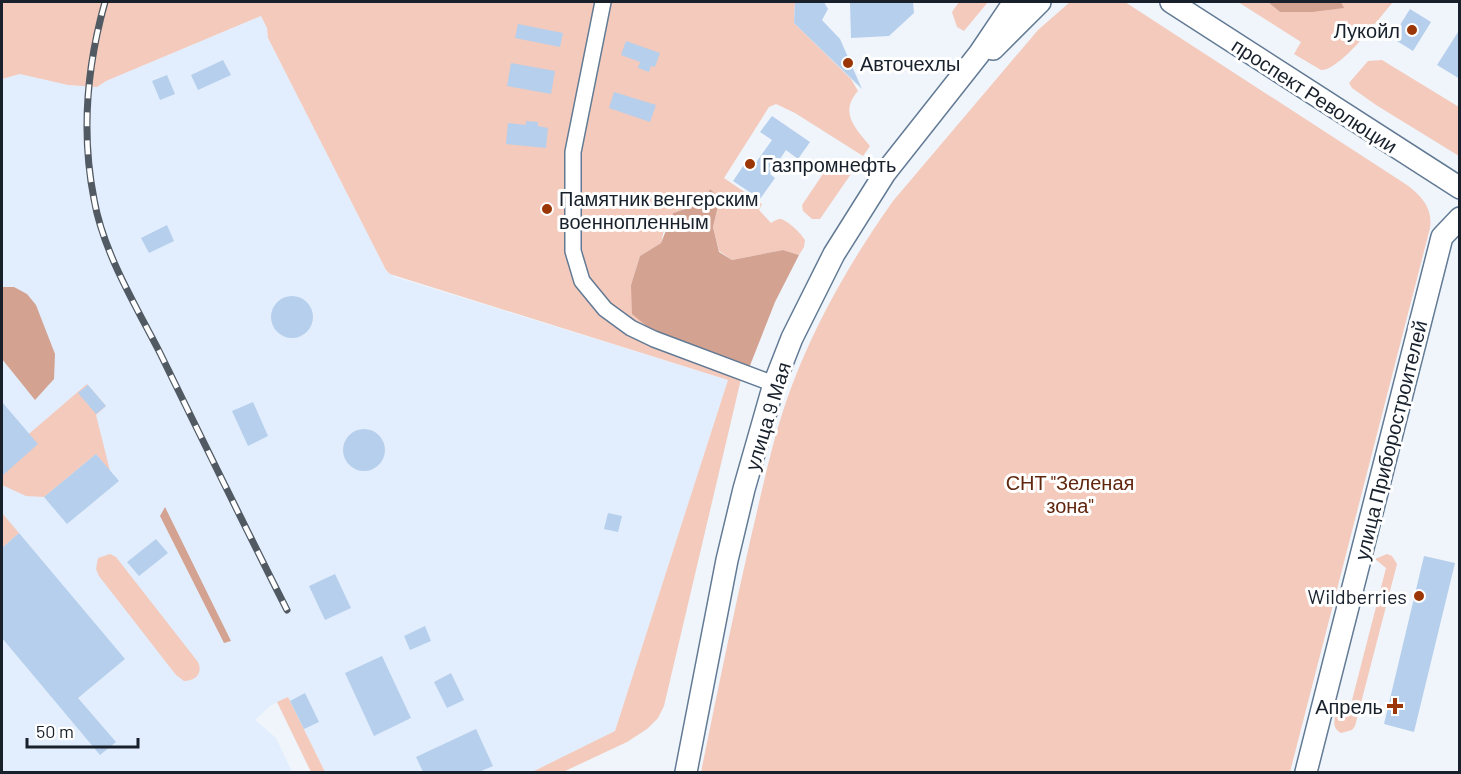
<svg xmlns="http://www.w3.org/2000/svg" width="1461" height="774" viewBox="0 0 1461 774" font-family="Barlow,sans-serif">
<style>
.built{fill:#e2eefd}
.green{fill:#f3cabc}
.forest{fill:#d3a291}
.building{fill:#b6cfec}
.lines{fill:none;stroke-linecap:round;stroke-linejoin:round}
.street-casing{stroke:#637a94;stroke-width:18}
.secondary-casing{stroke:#637a94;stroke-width:24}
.street{stroke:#fff;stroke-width:15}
.secondary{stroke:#fff;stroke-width:21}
.rail-casing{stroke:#515963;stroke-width:7}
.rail{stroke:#fff;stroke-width:4.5;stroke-dasharray:14;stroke-linecap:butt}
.poi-dot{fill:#9b3606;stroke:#fff;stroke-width:2}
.labels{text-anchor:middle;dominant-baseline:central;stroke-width:6;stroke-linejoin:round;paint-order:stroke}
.poi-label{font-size:20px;fill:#17202b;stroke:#fff;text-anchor:end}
.street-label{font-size:20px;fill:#17202b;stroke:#fff}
.park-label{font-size:20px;fill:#61260e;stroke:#fff}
</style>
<rect width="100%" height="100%" fill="#eff5fb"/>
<path class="built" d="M261,16L267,28L268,38L386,270L395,277L728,380L615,731L532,772H325L288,697L270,706L255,720L276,738L292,772H2V79L20,74L68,85L97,87L106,81Z"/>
<path class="green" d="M2,2H597L570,251L603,313L741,379L664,706L658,718L647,729L627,742L563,772H532L615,731L728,380L390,274L386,270L268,38L267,28L261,16L106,81L97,87L68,85L20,74L2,79Z
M606,2H795L794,23L851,79L858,91C839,112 855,128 870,146L863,156L795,113L776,104L769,107L724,178L762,204L759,210L771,223C774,221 777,219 781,219C788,221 801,233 805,240L804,247L799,255L783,250L732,260L719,251L713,227L720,198L710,189L703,203L673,213L664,230L661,243L640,256L631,285L654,332L620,316L591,287L581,264L577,154Z
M959,2H988L964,31L957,27L952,12Z
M1070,2H1125L1407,185C1422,196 1433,209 1430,228L1290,772H701C717,694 733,615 751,537C763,487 773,436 791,388C816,321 852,259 893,201L1038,30Z
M1238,2H1268L1280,12L1343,8L1341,2H1393C1380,17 1340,71 1321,70L1294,54L1301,42Z
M1382,60L1459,107V156L1376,105L1352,88L1349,83L1368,61Z
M836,160C842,160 851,164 853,171L820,219H812L803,211L802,205L831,162Z
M87,384L106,406L96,415L110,471L96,454L44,497L26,496L2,485V457Z
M2,513L19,533L2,548Z
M110,554L116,557L198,662C203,673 196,681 184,681L176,675L99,576L96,569L98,558Z
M1387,554L1392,556L1397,564L1355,726L1352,730L1341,733C1332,728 1334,722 1336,713L1350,708L1386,568L1375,559Z
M288,697L325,772H311L277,702Z"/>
<path class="forest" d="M1268,2H1341L1344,8L1312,12H1280Z
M710,189L720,198L713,227L719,252L732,260L783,250L799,255L775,302L749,368L654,332L632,314L631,285L640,256L661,243L673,213L703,203Z
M2,287H14L27,294L36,305L55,354L54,379L35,400L2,359Z
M165,507L231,641L224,643L160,516Z"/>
<path class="building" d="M795,2H824L828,9L822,20L840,39L862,89L794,23Z
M850,2H913L914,13L889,36L851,38Z
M1410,9L1431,22L1413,51L1392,38Z
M518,24L563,33L560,47L515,38Z
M1460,29V79L1437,65Z
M626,41L660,53L655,67L651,66L649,72L638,68L640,62L621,55Z
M223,60L231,75L198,90L191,75Z
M511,63L555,71L551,94L507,86Z
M167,75L175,94L160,100L152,81Z
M614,92L656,105L650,122L609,108Z
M772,116L810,142L798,159L786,150L770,174L775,178L760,199L733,181L748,159L755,164L772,140L760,132Z
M526,121L538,122V126L548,128L546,148L506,144L508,123L526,125Z
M167,225L174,241L149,253L141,238Z
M271 317a21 21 0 1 1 42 0a21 21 0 1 1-42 0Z
M88,385L106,406L96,414L78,393Z
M2,402L38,444L2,476Z
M253,402L268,436L248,446L232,411Z
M343 450a21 21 0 1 1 42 0a21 21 0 1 1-42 0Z
M96,454L119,481L67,524L44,497Z
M608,513L622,516L618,532L604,529Z
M19,533L125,659L78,698L116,742L100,755L2,638V548Z
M156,539L168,553L139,576L127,562Z
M1424,556L1455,563L1414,732L1384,724Z
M335,574L351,608L325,620L309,586Z
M425,626L431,641L410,650L404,636Z
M382,656L411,718L374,736L345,673Z
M451,673L464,700L447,708L434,682Z
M305,693L319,722L304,729L290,701Z
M476,729L493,766L479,772H423L416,757Z"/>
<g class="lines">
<defs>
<path id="street" d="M603,2L573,152V251L582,281L605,309L631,328L654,339L774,384"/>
<path id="secondary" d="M1171,2L1460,188
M993,49L1040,2
M686,772L727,560L744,489L774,384L792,338L834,254L885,173L979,54L1014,2
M1306,772L1442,237L1460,218"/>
</defs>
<use href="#street" class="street-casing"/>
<use href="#secondary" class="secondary-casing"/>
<use href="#street" class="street"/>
<use href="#secondary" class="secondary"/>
<defs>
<path id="rail" d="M105,2C87,66 81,133 94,199C103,252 136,306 160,353C202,439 244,525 287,610"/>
</defs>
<use href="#rail" class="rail-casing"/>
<use href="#rail" class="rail"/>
</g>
<g class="poi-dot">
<circle cx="1412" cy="30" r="6"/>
<circle cx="848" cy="63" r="6"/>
<circle cx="750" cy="164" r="6"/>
<circle cx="547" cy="209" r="6"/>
<circle cx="1419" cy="596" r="6"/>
<path d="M1392 697h6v6h6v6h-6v6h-6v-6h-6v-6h6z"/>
</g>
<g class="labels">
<g class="poi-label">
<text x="1400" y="30">Лукойл</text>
<text x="860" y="63" text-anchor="start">Авточехлы</text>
<text x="762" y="164" text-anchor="start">Газпромнефть</text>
<text x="559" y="198" text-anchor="start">Памятник венгерским<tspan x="559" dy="23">военнопленным</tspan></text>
<text x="1407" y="596">Wildberries</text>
<text x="1383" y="706">Апрель</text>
</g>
<g class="street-label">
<text transform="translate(1315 95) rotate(33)">проспект Революции</text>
<text transform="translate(767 416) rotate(-73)">улица 9 Мая</text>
<text transform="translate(1390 440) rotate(-76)">улица Приборостроителей</text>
</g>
<g class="park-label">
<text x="1070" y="482">СНТ "Зеленая<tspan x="1070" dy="23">зона"</tspan></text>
</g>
</g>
<rect width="1461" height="774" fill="none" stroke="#17202b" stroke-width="6"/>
<path d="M27 738v9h111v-9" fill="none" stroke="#17202b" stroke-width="3"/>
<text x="36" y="738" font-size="18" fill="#17202b" stroke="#ffffff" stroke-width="4.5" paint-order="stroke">50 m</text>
</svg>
